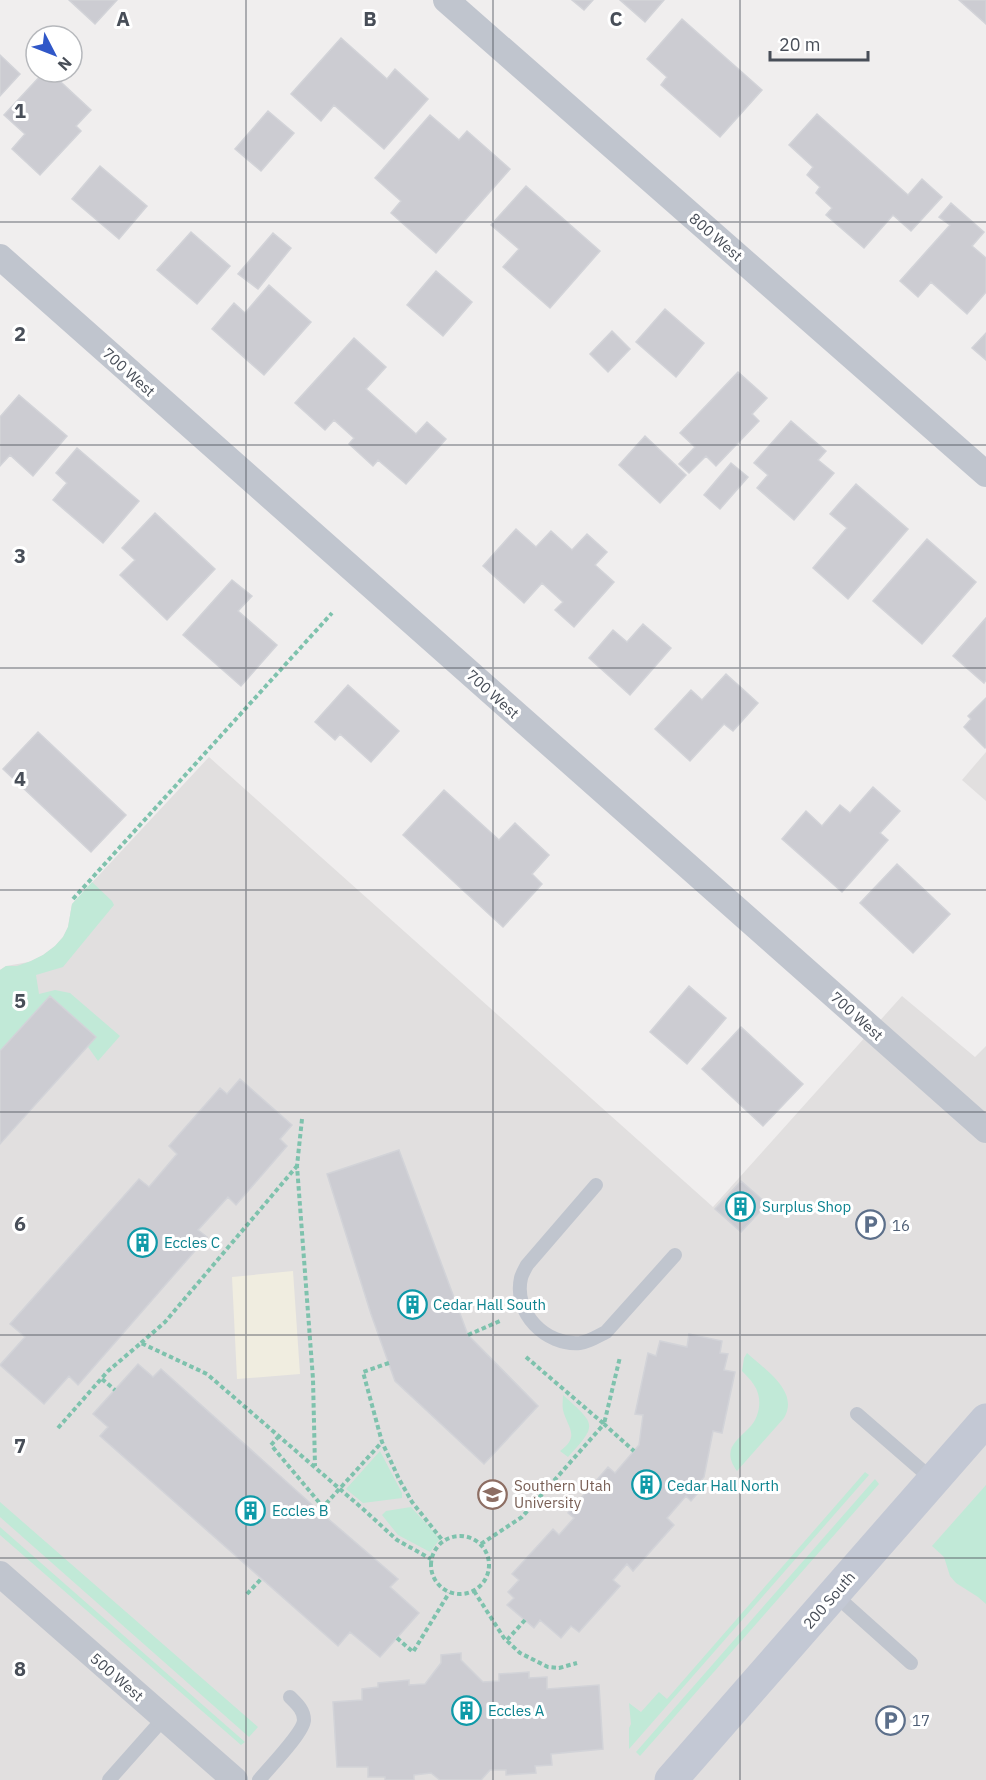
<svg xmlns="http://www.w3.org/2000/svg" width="986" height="1780" viewBox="0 0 986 1780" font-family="'IBM Plex Sans',sans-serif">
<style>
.education{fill:#e1dfdf}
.green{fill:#c1e9d7}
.sand{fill:#f0ede0}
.building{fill:#ccccd2;stroke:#d2d3d8;stroke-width:1.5}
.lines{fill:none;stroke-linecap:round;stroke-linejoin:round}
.path{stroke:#7ec2ad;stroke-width:4;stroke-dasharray:4.5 3;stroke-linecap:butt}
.lane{stroke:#c0c5ce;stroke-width:14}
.street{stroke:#c0c5ce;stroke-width:26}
.secondary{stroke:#c3c8d4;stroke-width:33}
.grid{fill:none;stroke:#484e58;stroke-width:1.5;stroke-opacity:0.55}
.labels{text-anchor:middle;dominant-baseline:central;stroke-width:6;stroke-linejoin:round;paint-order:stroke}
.street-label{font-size:15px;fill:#484e58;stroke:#fff}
.culture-label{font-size:15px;fill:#0d838f;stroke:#fff;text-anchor:start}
.service-label{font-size:15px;fill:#4e5e75;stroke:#fff;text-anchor:start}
.education-label{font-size:15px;fill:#785e54;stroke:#fff;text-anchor:start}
.grid-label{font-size:20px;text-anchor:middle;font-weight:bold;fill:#484e58;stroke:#fff;stroke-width:6;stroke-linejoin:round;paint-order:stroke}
</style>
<rect width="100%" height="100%" fill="#f0eeee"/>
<path class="education" d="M986,752V801L962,780Z
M209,757L713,1207L902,996L975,1057L986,1046V1780H0V970L6,966L29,962L43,955L55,946L63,937L68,927L72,904Z"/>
<path class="green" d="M92,882L112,901L114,905L63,967L36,975L39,994L55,990L70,993L120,1036L98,1061L88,1047L96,1037L50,996L0,1053V970L6,966H17L31,961L43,955L55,946L63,937L68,927L72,904Z
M747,1353C764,1369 800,1391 784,1418L737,1471C722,1450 735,1442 749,1428C760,1417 763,1398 754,1385C751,1380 746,1375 742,1371L744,1358Z
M563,1395C596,1425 598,1424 568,1457L560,1451C581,1436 567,1427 563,1410C562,1405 563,1400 563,1395Z
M380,1451L402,1493V1498L363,1503L346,1489Z
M865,1472L869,1475L629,1749V1728L631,1724L629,1703L641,1712L659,1692L667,1699Z
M875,1479L879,1484L640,1756L636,1752Z
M986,1485V1604L978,1597L956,1583L950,1576L944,1557L932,1546Z
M0,1502L258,1727L249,1737L0,1517Z
M411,1507L440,1539L430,1552L398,1535L382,1515L386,1511Z
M0,1527L245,1742L241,1745L0,1535Z"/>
<path class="sand" d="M293,1271L300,1374L237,1379L232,1277Z"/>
<path class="building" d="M69,0H117L95,24Z
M572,0H593L584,10Z
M620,0H664L645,22Z
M959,0H986V24Z
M682,19L762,90L720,137L661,85L667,77L647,59Z
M341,38L387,79L395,69L428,99L384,149L334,105L321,121L291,94Z
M0,55L20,74L0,96Z
M44,72H50L91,110L76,126L81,131L40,175L12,149L25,134L4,115Z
M268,111L294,133L261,171L235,149Z
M817,114L908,195L922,179L942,197L911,231L893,215L864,248L826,215L832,208L816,193L820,187L807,175L813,167L789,145Z
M430,115L459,140L467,131L510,169L436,253L391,213L401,201L375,178Z
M100,166L147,206L119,239L72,199Z
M526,186L600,251L550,308L503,267L519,249L491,225Z
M951,203L984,232L972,246L986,258V292L967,314L931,282L918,297L900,281L950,225L939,217Z
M191,232L230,266L197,304L157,270Z
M273,233L291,248L258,289L238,274Z
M436,271L472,302L443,336L407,305Z
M269,285L311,322L264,375L212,329L234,303L245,313Z
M665,309L704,343L676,377L636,342Z
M612,331L630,349L608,372L590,354Z
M986,333V360L972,348Z
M354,338L386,367L366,389L416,434L427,422L446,439L406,484L378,460L373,466L349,444L354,438L334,420L325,430L295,403Z
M738,372L767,398L752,414L759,421L716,466L706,456L689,473L679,464L695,447L680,433Z
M19,395L67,436L33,476L10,455L0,466V417Z
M791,421L826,451L818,460L834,473L794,520L757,488L768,475L754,463Z
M645,436L686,475L660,503L619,465Z
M77,448L139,501L103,543L53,500L67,483L56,473Z
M731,463L748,477L720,509L704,495Z
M856,484L908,529L848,599L813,568L847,528L830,514Z
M155,513L215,569L167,620L120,575L135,560L122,548Z
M516,529L536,547L551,531L572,550L587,534L607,552L595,565L614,582L574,627L555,610L563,602L542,583L524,603L483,566Z
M927,539L976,582L922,644L873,601Z
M232,580L252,596L238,611L277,645L241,686L183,635Z
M986,618V680L984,683L953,656Z
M643,624L671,648L630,695L589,658L613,630L627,642Z
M726,674L758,703L733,731L724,724L690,761L655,729L691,690L702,700Z
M348,685L399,731L371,762L340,734L335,740L315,722Z
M986,698V747L985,748L964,727L971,719L968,716Z
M38,732L126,815L91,852L3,769Z
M873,787L900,811L880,833L888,840L842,892L782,839L806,811L822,826L840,805L850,813Z
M444,790L499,840L515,823L549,855L532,874L542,884L503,927L403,835Z
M897,864L950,914L913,953L860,903Z
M689,986L726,1018L687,1064L650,1032Z
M50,996L96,1037L0,1144V1051Z
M741,1027L803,1084L763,1126L702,1069Z
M240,1079L292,1125L280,1139L287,1146L236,1205L228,1197L198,1230L207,1237L78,1385L69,1376L44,1404L0,1365L25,1337L10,1324L139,1179L149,1187L177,1154L169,1146L220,1088L227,1094Z
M399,1150L468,1335L538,1406L484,1464L395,1381L371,1314L327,1174Z
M741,1181L767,1204L741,1232L715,1209Z
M689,1334L722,1341L720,1353L728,1354L724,1370L735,1372L722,1433L713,1431L704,1477L699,1483L703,1487L691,1501L686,1496L667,1518L674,1525L633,1571L627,1564L613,1580L620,1586L579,1632L571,1626L561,1638L540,1620L534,1628L507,1605L514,1598L508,1592L519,1580L512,1574L553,1529L559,1535L574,1518L568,1513L608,1467L615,1473L639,1445L643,1415L635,1414L648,1353L656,1356L660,1341L687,1347Z
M138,1364L153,1377L161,1369L319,1511L398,1579L390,1587L419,1613L380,1657L350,1632L338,1646L100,1436L108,1427L93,1414Z
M461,1653V1660L483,1682L499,1681V1674L529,1672V1678L547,1677V1689L599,1685L603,1749L551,1754L552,1765L535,1766L536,1773L506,1775V1770H490L481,1780H440L431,1773L414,1775V1780H385V1777H368V1767H337L333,1702L362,1700V1689L378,1687V1683L409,1680V1685L425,1684L441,1663V1655Z"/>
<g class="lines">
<path class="path" d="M73,899L332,613
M302,1119L297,1166L313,1379L315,1466
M468,1335L500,1321
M141,1343L165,1322L297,1166
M526,1357L604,1424L620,1357
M389,1363L363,1372L382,1442L399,1479L412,1502L443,1541
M102,1379L115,1390
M58,1428L108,1371L141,1343L207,1374L363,1509L397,1540L431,1559
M279,1436L271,1445L323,1507L382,1442
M431 1565a29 29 0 1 1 58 0a29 29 0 1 1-58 0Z
M481,1544L522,1517L604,1424L634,1451
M474,1591L504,1638L520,1653L548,1667L559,1668L577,1663
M247,1594L261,1579
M397,1638L413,1652L449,1593
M507,1640L525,1620"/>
<path class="lane" d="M596,1185L527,1265C525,1269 522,1274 521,1278C513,1313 546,1346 580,1343C589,1342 598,1336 606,1332L675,1255
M857,1414L933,1480
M834,1594L911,1663
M109,1780L164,1718
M259,1780C268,1769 304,1732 304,1720C304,1710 297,1704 290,1697"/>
<path class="street" d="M446,0L986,474
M0,257L986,1130
M0,1574L235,1780"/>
<path class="secondary" d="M671,1780L986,1420"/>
</g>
<path class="grid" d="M246,0V1780M493,0V1780M740,0V1780M0,222H986M0,445H986M0,668H986M0,890H986M0,1112H986M0,1335H986M0,1558H986"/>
<defs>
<symbol id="building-ring" viewBox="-11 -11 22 22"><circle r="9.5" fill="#fff" stroke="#0f9aa8" stroke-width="1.5"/><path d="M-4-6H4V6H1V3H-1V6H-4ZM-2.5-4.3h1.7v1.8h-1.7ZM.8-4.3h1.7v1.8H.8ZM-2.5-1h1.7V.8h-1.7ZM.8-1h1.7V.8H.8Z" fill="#0f9aa8"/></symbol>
<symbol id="parking-ring" viewBox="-11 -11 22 22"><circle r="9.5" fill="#fff" stroke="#5c6f8a" stroke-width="1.5"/><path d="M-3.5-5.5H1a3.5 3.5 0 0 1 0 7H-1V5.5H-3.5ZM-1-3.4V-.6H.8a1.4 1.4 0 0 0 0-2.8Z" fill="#5c6f8a"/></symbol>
<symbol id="university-ring" viewBox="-11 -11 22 22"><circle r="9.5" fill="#fff" stroke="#8d6e63" stroke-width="1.5"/><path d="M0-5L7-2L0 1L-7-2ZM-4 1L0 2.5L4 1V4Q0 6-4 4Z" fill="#8d6e63"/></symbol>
</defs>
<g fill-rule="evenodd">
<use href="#building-ring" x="724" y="1190" width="33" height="33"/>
<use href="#parking-ring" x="854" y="1208" width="33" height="33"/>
<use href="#building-ring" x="126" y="1226" width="33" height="33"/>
<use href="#building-ring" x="396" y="1288" width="33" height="33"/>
<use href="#building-ring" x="630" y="1468" width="33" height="33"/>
<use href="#university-ring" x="476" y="1478" width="33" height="33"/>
<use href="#building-ring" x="234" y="1494" width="33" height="33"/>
<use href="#building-ring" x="450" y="1694" width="33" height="33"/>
<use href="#parking-ring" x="874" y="1704" width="33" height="33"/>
</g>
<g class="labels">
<g class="street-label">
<text transform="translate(716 237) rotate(41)">800 West</text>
<text transform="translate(129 372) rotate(42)">700 West</text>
<text transform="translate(493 694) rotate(42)">700 West</text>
<text transform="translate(857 1016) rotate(42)">700 West</text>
<text transform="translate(829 1600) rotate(-49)">200 South</text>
<text transform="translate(117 1677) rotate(41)">500 West</text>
</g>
<g class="culture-label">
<text x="762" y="1206">Surplus Shop</text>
<text x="164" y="1242">Eccles C</text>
<text x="433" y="1304">Cedar Hall South</text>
<text x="667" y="1485">Cedar Hall North</text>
<text x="272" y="1510">Eccles B</text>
<text x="488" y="1710">Eccles A</text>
</g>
<g class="service-label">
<text x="892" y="1225">16</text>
<text x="912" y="1720">17</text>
</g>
<g class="education-label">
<text x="514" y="1485">Southern Utah<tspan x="514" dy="17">University</tspan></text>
</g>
</g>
<g class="grid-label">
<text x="123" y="26">A</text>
<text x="370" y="26">B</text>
<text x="616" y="26">C</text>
<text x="20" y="118">1</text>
<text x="20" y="341">2</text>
<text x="20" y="563">3</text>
<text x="20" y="786">4</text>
<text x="20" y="1008">5</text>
<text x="20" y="1231">6</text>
<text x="20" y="1453">7</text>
<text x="20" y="1676">8</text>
</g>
<g transform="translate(54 54) rotate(132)"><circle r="28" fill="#ffffff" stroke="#b6b8bc" stroke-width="1.5"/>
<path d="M0-4.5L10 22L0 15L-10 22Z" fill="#3057c8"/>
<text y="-9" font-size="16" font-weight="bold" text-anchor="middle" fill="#484e58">N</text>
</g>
<path d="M770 51v9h98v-9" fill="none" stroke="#484e58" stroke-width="3"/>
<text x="779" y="51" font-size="18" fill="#484e58" stroke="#ffffff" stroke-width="4.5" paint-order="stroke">20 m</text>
</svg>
